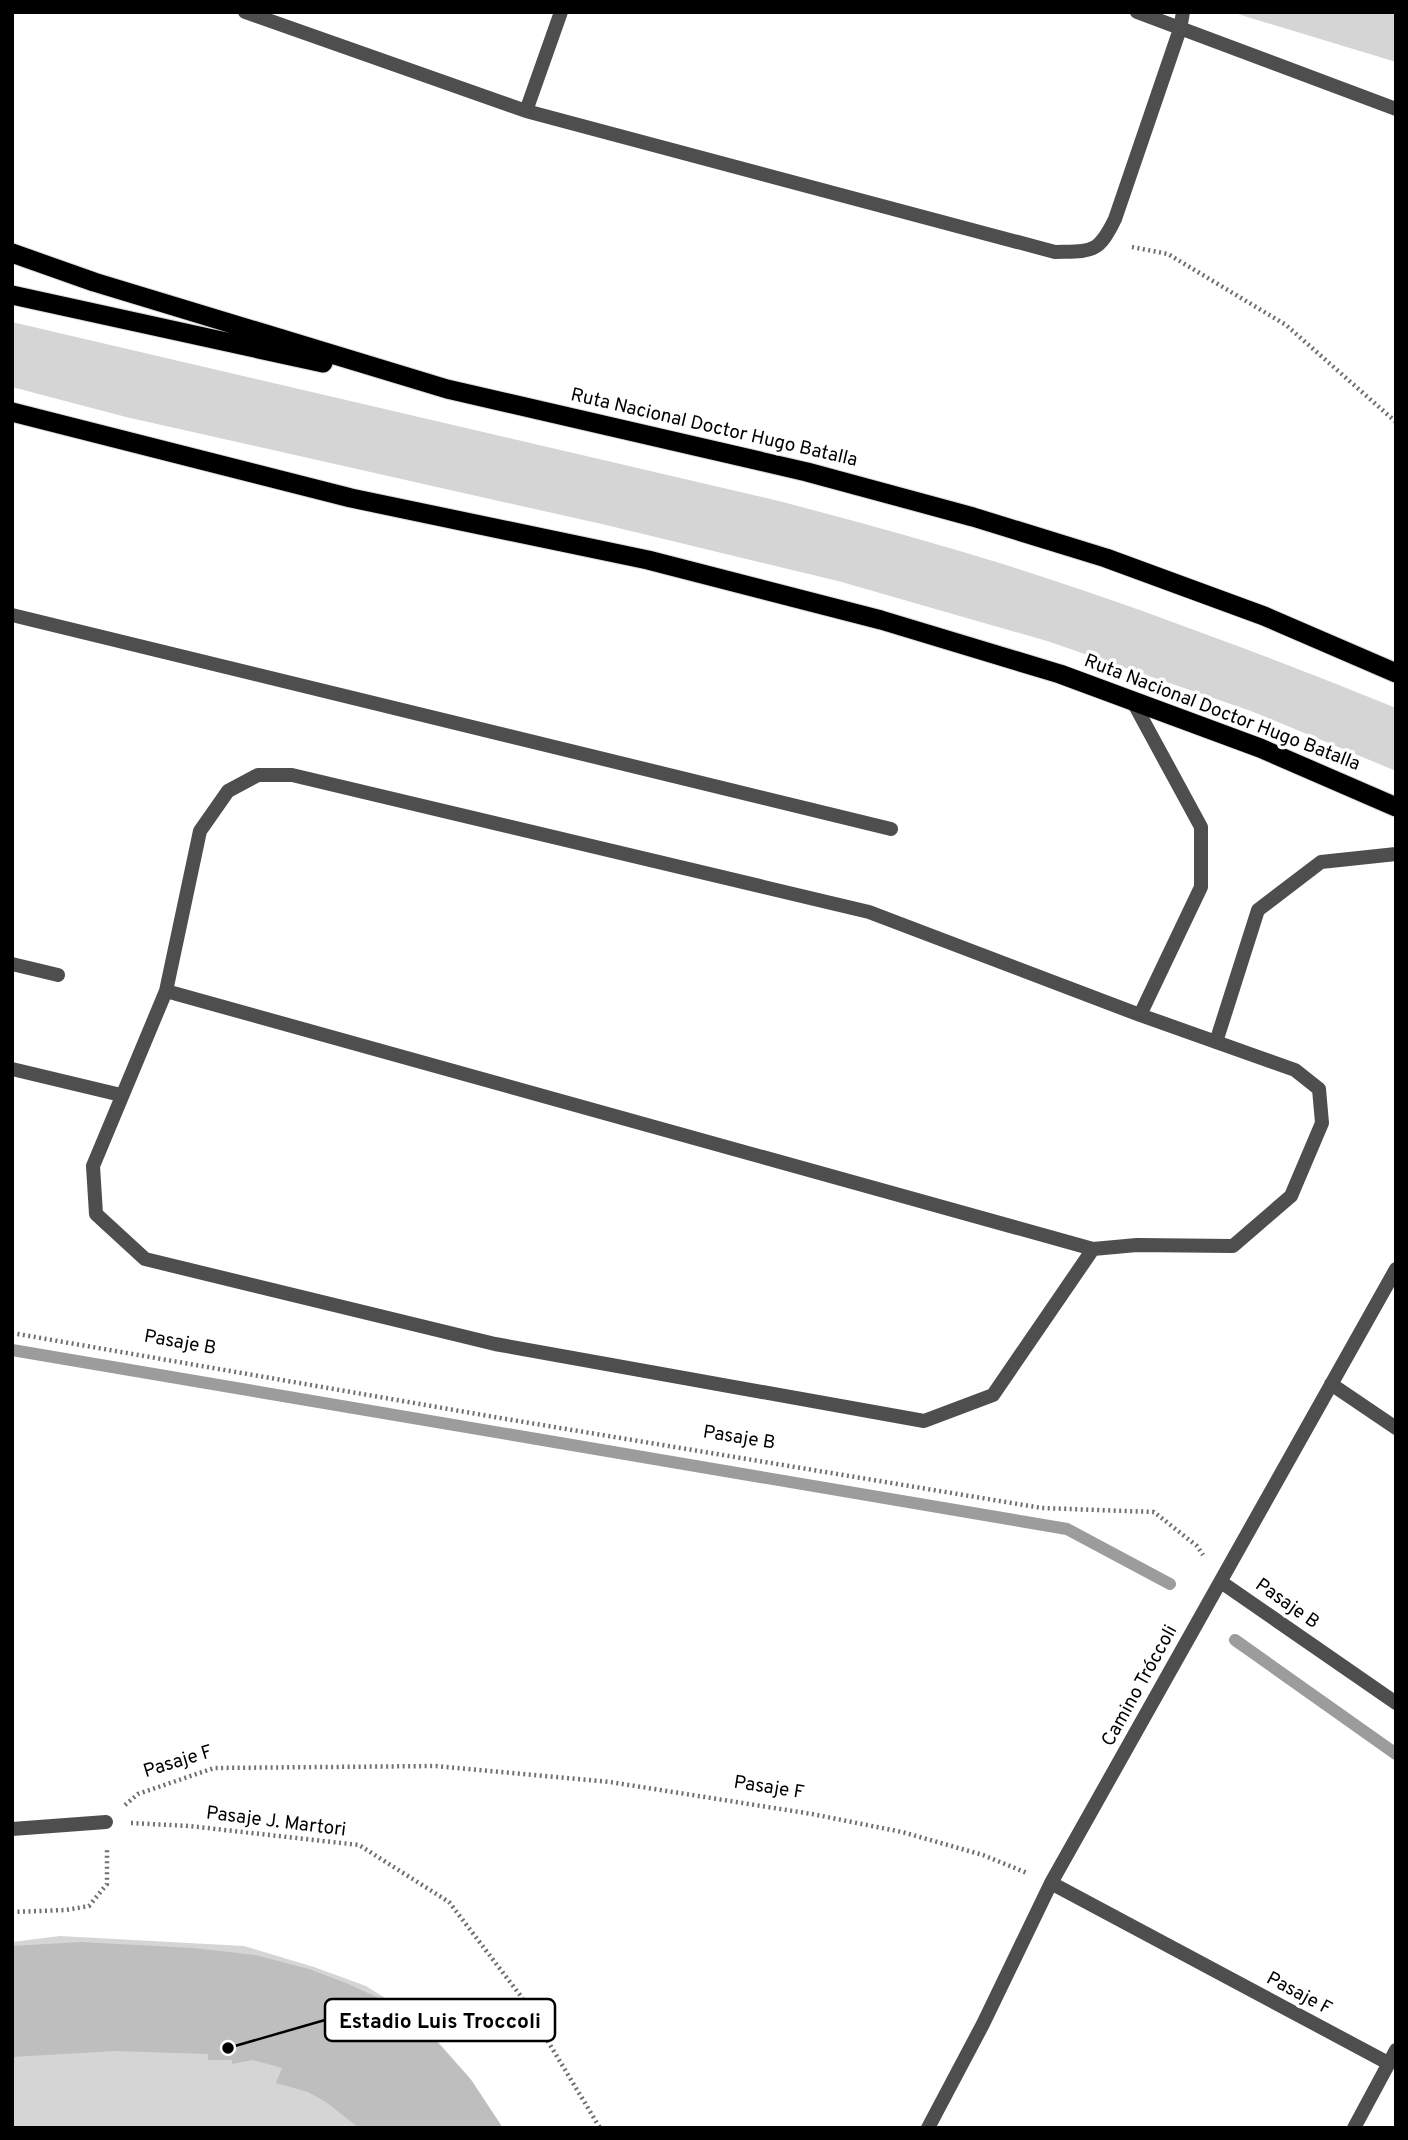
<svg xmlns="http://www.w3.org/2000/svg" width="1408" height="2140" viewBox="0 0 1408 2140" font-family="Overpass,sans-serif">
<style>
.green{fill:#d5d5d5}
.lines{fill:none;stroke-linecap:round;stroke-linejoin:round}
.stream{stroke:#9c9c9c;stroke-width:12}
.building{fill:#bebebe}
.trunk-casing{stroke:#dbdbdb;stroke-width:21}
.path{stroke:#707070;stroke-width:4.5;stroke-dasharray:2 3.5;stroke-linecap:butt}
.service{stroke:#4e4e4e;stroke-width:14}
.minor{stroke:#4e4e4e;stroke-width:14}
.trunk{stroke:#000;stroke-width:19}
.labels{text-anchor:middle;dominant-baseline:central;stroke-width:7;stroke-linejoin:round;paint-order:stroke}
.street-label{font-size:19px;fill:#000;stroke:#fff}
.leader{fill:none;stroke:#000;stroke-width:2.5}
.callout-dot{fill:#000;stroke:#fff;stroke-width:2.5}
.callout{fill:#fff;stroke:#000;stroke-width:2.5}
.callout-label{font-size:21px;text-anchor:middle;font-weight:bold;fill:#000}
</style>
<rect width="100%" height="100%" fill="#fff"/>
<path class="green" d="M1231,12H1396V62Z
M12,322L779,501C854,521 929,541 1003,564C1136,606 1267,656 1396,708V771L1251,711L1047,641L838,581L606,525L126,417L12,387Z
M60,1936L244,1946L314,1967L366,1986L417,2018L469,2077L500,2128H12V1942Z"/>
<g class="lines">
<path class="stream" d="M12,1350L1067,1529L1170,1584
M1235,1640L1396,1754"/>
</g>
<path class="building" d="M81,1942L193,1948L255,1955L309,1969L346,1983L381,1999L413,2021L438,2043L472,2081L503,2128H359L326,2102L308,2092L276,2083L282,2068L253,2060L232,2064V2060H208V2054L116,2051L12,2057V1946Z"/>
<g class="lines">
<defs>
<path id="trunk" d="M12,253L94,282L447,389L807,472L973,517L1106,558L1264,616L1396,673
M12,295L323,363
M12,412L351,498L648,560L881,620L1060,674L1260,748L1396,807"/>
</defs>
<use href="#trunk" class="trunk-casing"/>
<path class="path" d="M1132,247L1168,254L1286,325L1396,422
M12,1333L506,1419L1042,1508L1154,1512L1197,1546L1203,1555
M125,1805L138,1794L214,1768L436,1766L610,1782L812,1814L902,1832L983,1855L1027,1873
M131,1823L189,1826L359,1845L449,1902L520,1995L600,2128
M12,1912L66,1910L89,1906L107,1884V1848"/>
<path class="service" d="M12,615L891,829
M1132,700L1201,827V887L1140,1015
M258,775H292L869,912L1140,1015L1295,1070L1319,1089L1322,1123L1291,1196L1233,1246L1137,1245L1093,1249L993,1395L924,1421L495,1344L145,1259L96,1214L93,1166L166,991L200,831L228,791Z
M12,964L58,975
M166,991L1093,1249
M1216,1042L1258,910L1321,862L1396,854
M12,1069L121,1095
M12,1829L106,1822"/>
<path class="minor" d="M245,12L526,111L1055,252C1092,251 1098,254 1115,219L1180,29L1183,12
M1137,12L1396,109
M526,111L561,12
M1331,1384L1396,1428
M1221,1582L1396,1703
M1051,1883L1388,2063
M928,2128L983,2024L1051,1883L1396,1269
M1354,2128L1396,2050"/>
<use href="#trunk" class="trunk"/>
</g>
<g class="labels">
<g class="street-label">
<text transform="translate(714 428) rotate(13)">Ruta Nacional Doctor Hugo Batalla</text>
<text transform="translate(1222 713) rotate(21)">Ruta Nacional Doctor Hugo Batalla</text>
<text transform="translate(180 1343) rotate(10)">Pasaje B</text>
<text transform="translate(739 1438) rotate(9)">Pasaje B</text>
<text transform="translate(1287 1604) rotate(35)">Pasaje B</text>
<text transform="translate(1140 1686) rotate(-61)">Camino Tróccoli</text>
<text transform="translate(178 1762) rotate(-17)">Pasaje F</text>
<text transform="translate(769 1788) rotate(9)">Pasaje F</text>
<text transform="translate(276 1822) rotate(7)">Pasaje J. Martori</text>
<text transform="translate(1299 1994) rotate(28)">Pasaje F</text>
</g>
</g>
<path class="leader" d="M228 2048L325 2020"/>
<circle class="callout-dot" cx="228" cy="2048" r="7"/>
<rect class="callout" x="325" y="1999" width="230" height="42" rx="7"/>
<g class="callout-label">
<text x="440" y="2028">Estadio Luis Troccoli</text>
</g>
<rect width="1408" height="2140" fill="none" stroke="#000000" stroke-width="28"/>
</svg>
